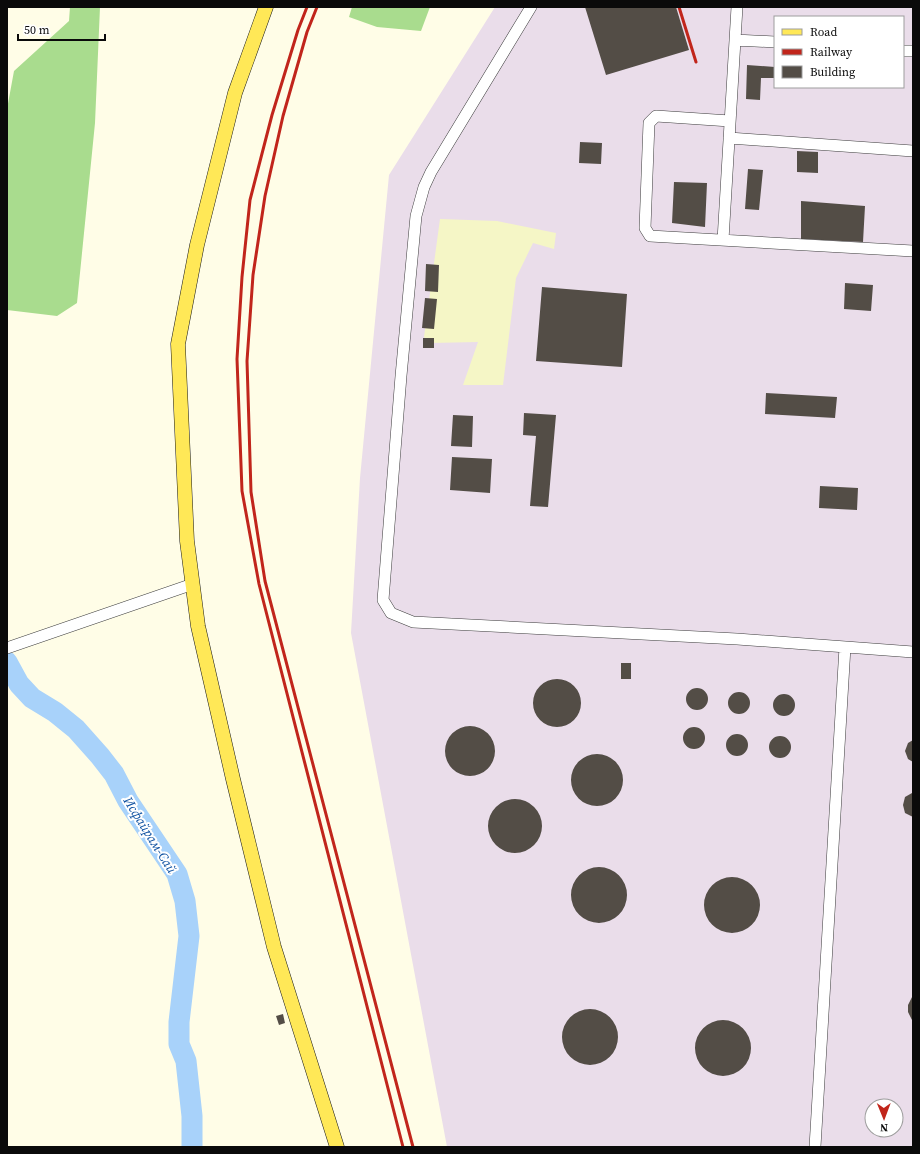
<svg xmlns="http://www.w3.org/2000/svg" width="920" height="1154" viewBox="0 0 920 1154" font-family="'Source Serif 4',serif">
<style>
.industrial{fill:#eaddea;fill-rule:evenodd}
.farmland{fill:#f5f6c6}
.forest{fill:#a9dc8e}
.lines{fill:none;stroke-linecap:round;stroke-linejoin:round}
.river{stroke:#a8d2fa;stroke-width:21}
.building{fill:#534d46}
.minor-casing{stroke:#3d3d3d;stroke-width:12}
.major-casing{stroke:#1b1b1b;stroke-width:15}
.minor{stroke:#fff;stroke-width:11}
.major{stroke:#ffe857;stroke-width:14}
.rail{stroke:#c1251b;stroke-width:3}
.labels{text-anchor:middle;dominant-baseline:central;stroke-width:4;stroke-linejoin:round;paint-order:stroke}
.water-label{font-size:13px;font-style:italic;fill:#0e51a1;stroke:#fff}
</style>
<rect width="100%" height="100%" fill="#fffde7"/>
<path class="industrial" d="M495,7H913V1147H447L351,633L360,478L389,175ZM775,17H903V87H775ZM872,1106H896V1130H872Z"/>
<path class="farmland" d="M440,219L497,221L556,233L554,249L533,243L516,278L503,385H463L478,342L430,343L424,337Z"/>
<path class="forest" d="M70,7H100L95,123L77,303L57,316L7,310V109L14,71L69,21Z
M352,7H430L421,31L377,27L349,17Z"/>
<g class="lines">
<path class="river" d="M7,662L19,684L32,698L55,712L76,729L100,756L114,774L128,801L177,874L185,901L189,936L179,1022V1044L186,1061L192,1116V1147"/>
</g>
<path class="building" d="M585,7H676L689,50L606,75Z
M747,65L775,67V78H761L760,100L746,99Z
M580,142L602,143L601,164L579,163Z
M797,151L818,152V173L797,172Z
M748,169L763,170L759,210L745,209Z
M674,182L707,183L705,227L672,223Z
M801,201L865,206L863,242L801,239Z
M426,264L439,265L438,292L425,291Z
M845,283L873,285L871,311L844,309Z
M542,287L627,294L622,367L536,361Z
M425,298L437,299L434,329L422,328Z
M423,338H434V348H423Z
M766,393L837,397L835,418L765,414Z
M524,413L556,415L548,507L530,506L536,436L523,435Z
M453,415L473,416L472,447L451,446Z
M452,457L492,459L490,493L450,490Z
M820,486L858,488L857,510L819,508Z
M621,663H631V679H621Z
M533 703a24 24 0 1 1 48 0a24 24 0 1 1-48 0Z
M686 699a11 11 0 1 1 22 0a11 11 0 1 1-22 0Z
M728 703a11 11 0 1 1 22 0a11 11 0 1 1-22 0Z
M773 705a11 11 0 1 1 22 0a11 11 0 1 1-22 0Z
M445 751a25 25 0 1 1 50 0a25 25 0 1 1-50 0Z
M683 738a11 11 0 1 1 22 0a11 11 0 1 1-22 0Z
M726 745a11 11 0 1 1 22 0a11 11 0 1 1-22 0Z
M769 747a11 11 0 1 1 22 0a11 11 0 1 1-22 0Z
M913,740V762L908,759L905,751L908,743Z
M571 780a26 26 0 1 1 52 0a26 26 0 1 1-52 0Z
M912,793H913V817L905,813L903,805L905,797Z
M488 826a27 27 0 1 1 54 0a27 27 0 1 1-54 0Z
M571 895a28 28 0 1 1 56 0a28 28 0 1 1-56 0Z
M704 905a28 28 0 1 1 56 0a28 28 0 1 1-56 0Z
M913,995V1022L908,1012V1005Z
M562 1037a28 28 0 1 1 56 0a28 28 0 1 1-56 0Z
M283,1014L285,1023L279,1025L276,1016Z
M695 1048a28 28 0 1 1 56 0a28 28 0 1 1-56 0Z"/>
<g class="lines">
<defs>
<path id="minor" d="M531,7L431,172L424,187L416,216L401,376L383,600L391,613L413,622L737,639L913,652
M735,40L775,42
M903,51H913
M730,121L656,116L649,123L645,228L650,236L913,251
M729,138L913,151
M723,240L737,7
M7,648L193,584
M815,1147L845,647"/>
<path id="major" d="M266,7L235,93L197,245L178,344L187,541L198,626L233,779L274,947L337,1147"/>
</defs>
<use href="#minor" class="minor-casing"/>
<use href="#major" class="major-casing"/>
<use href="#minor" class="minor"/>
<use href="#major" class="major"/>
<path class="rail" d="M307,7L298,30L272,115L250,200L242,277L237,359L242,491L259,584L403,1147
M317,7L307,32L283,116L265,196L253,275L247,361L251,492L265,581L413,1147
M679,7L696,62"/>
</g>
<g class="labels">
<g class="water-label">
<text transform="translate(150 835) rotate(58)">Исфайрам-Сай</text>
</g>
</g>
<rect width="920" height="1154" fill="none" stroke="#0a0a0a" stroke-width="16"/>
<rect x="774" y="16" width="130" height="72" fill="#ffffff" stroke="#9d9d9d"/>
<rect x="782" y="29" width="20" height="6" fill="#ffe857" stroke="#9d9d9d"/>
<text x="810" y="36" font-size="12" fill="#0a0a0a">Road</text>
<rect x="782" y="49" width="20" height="6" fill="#c1251b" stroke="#9d9d9d"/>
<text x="810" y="56" font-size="12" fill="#0a0a0a">Railway</text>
<rect x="782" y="66" width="20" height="12" fill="#534d46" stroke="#9d9d9d"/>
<text x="810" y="76" font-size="12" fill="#0a0a0a">Building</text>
<g transform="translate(884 1118) rotate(179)"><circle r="19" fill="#ffffff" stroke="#9d9d9d"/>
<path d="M0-3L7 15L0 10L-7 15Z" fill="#c1251b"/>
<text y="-6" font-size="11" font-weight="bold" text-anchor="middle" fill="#0a0a0a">N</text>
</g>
<path d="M18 34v6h87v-6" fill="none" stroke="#0a0a0a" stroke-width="2"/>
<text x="24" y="34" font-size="12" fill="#0a0a0a" stroke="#ffffff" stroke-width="3" paint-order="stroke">50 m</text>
</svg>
